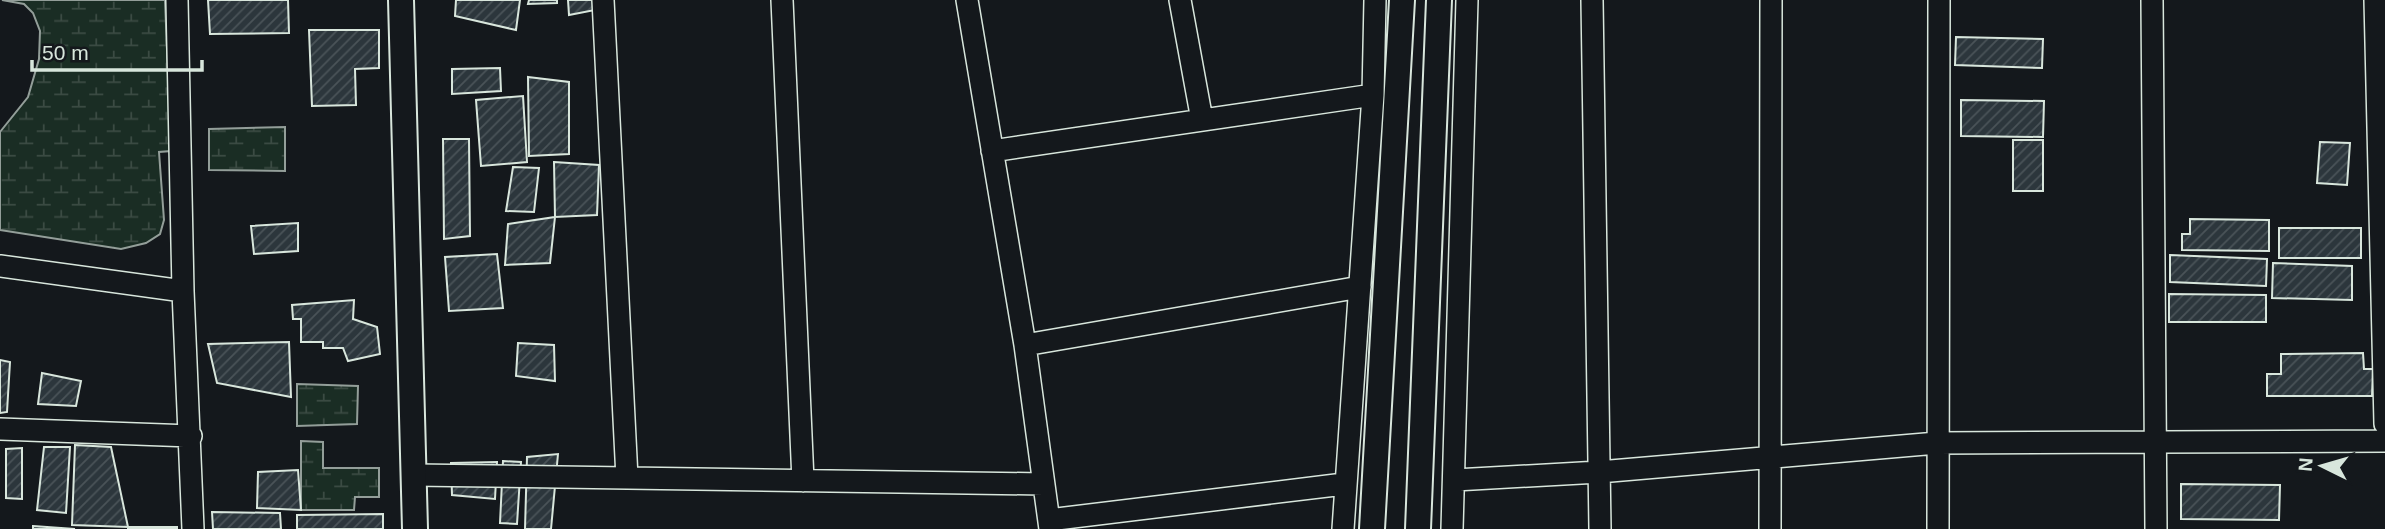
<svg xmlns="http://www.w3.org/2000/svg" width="2385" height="529" viewBox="0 0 2385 529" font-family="Arial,sans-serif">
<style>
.wetland{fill:url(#wetland-marsh);stroke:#939e99;stroke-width:2}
.building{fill:url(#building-hatch);stroke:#d8e6dc;stroke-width:2}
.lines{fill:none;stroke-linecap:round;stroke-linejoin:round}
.minor-casing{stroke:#d8e6dc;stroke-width:24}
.tertiary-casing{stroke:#d8e6dc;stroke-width:28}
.minor{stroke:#14181c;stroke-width:21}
.tertiary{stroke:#14181c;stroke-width:24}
</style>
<defs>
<pattern id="wetland-marsh" width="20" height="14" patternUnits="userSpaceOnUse" patternTransform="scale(1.75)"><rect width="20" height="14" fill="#1a2d24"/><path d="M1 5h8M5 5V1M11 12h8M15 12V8" fill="none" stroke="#3b4b43"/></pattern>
<pattern id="building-hatch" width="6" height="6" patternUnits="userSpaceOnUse" patternTransform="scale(1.75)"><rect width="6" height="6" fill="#2c363c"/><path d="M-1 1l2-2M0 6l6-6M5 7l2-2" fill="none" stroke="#4a5358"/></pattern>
</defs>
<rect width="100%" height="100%" fill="#14181c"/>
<path class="wetland" d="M2,0H165L171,151L159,152L164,220L160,234L146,243L121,249L0,230V132L28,97L39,59L40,31L33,13L24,4Z
M285,127V171L209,170V129Z
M297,384L358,386L357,424L297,426Z
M301,441L323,442V468H379V497H355L354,510H301Z"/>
<path class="building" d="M208,0H288L289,33L210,34Z
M456,0H520L516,30L455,16Z
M529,0H557V3L528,4Z
M568,0H595V10L569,15Z
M309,30H379V68L355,69L356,105L312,106Z
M1956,37L2043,39L2042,68L1955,65Z
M500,68L501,91L452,94V69Z
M528,77L569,82V154L529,156Z
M523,96L527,162L481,166L476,100Z
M1961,100L2044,101L2043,137L1961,136Z
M443,139H469L470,236L444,239Z
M2013,140H2043V191H2013Z
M2320,142L2350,143L2347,185L2317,183Z
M554,162L599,165L597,215L555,217Z
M513,167L539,168L534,212L506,211Z
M555,217L550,263L505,265L508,224Z
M2190,219L2269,220V251L2182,250V234H2190Z
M298,223V251L254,254L251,226Z
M2279,228H2361V258H2279Z
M497,254L503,308L449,311L445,257Z
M2170,255L2267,259L2266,286L2170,282Z
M2273,263L2352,266V300L2272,298Z
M2169,294L2266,295V322H2169Z
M354,300L353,319L377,327L380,354L348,361L343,348H323V342H301V319H293L292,305Z
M289,342L291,397L217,383L208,344Z
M518,343L554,345L555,381L516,376Z
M2363,353L2364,369H2373L2372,396H2267V374H2281V354Z
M0,360L10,362L7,412L0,413Z
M42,373L81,381L76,406L38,404Z
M75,445L111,447L128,527L72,525Z
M44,447H70L66,513L37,510Z
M22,448V499L6,498V449Z
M558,454L551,529H525L527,457Z
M503,461L521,462L517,524L500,523Z
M497,462L495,499L452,495L451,463Z
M298,470L301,510L257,508L258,472Z
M2181,484L2280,485L2279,520L2181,519Z
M212,512L280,513L281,529H213Z
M383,514V529H297V515Z
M33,526L75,529H33Z
M128,527H177V529H128Z"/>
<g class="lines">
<defs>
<path id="minor" d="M177,0L183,291L193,529
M603,0L627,478
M782,0L803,481
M967,0L1025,345L1050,529
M1180,0L1202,120
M1592,0L1600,529
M2152,0L2156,529
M2375,0L2385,424
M992,151L1373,95
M0,266L183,291
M1025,345L1360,287
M0,429L191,436
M414,475L1043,484
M1455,480L1599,472L1937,443L2385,441
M1049,520L1344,484
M1343,529L1373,95L1375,0
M1452,529L1467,0
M1770,529L1771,0
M1938,529L1939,0"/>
<path id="tertiary" d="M401,0L415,529
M1372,529L1402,0
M1418,529L1439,0"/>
</defs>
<use href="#minor" class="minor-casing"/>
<use href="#tertiary" class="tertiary-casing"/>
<use href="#minor" class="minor"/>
<use href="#tertiary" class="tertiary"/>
</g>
<g transform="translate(2322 466) rotate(275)" stroke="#14181c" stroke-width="5" paint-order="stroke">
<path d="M0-5L12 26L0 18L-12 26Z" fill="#d8e6dc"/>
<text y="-10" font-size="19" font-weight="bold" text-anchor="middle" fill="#d8e6dc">N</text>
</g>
<path d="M32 60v10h170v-10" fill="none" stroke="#d8e6dc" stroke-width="3.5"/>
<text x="42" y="60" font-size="21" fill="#d8e6dc" stroke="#14181c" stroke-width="5" paint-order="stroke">50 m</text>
</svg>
